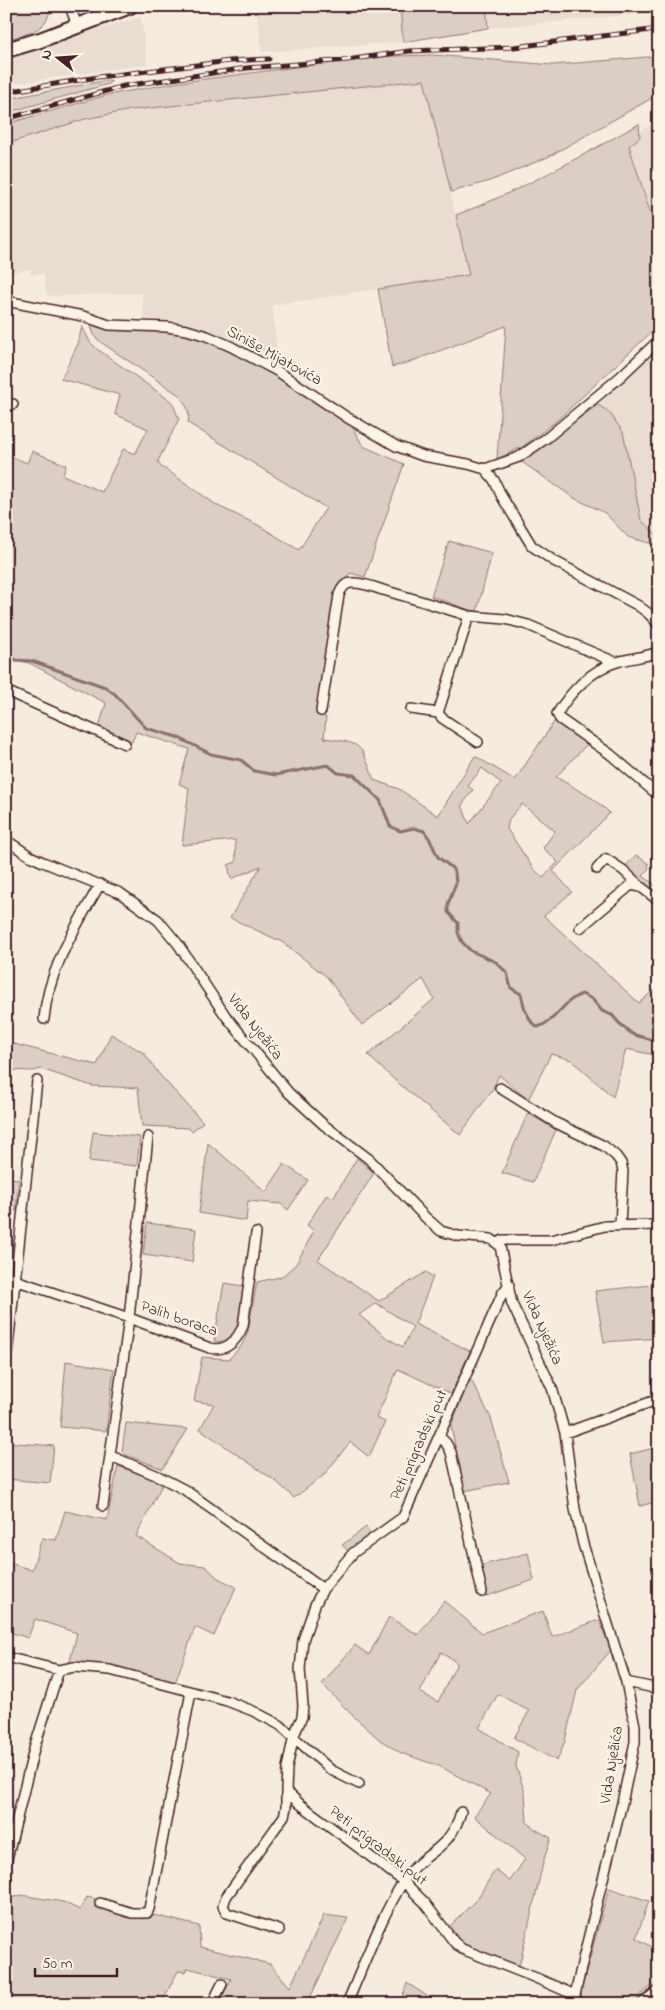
<svg xmlns="http://www.w3.org/2000/svg" width="665" height="2010" viewBox="0 0 665 2010" font-family="'Indie Flower',sans-serif">
<style>
.built{fill:#e8ddd0}
.green{fill:#dbcec4;stroke:#927678;fill-rule:evenodd}
.lines{fill:none;stroke-linecap:round;stroke-linejoin:round}
.stream{stroke:#8c6e70;stroke-width:3}
.street-casing{stroke:#4a1f2b;stroke-width:12}
.primary-casing{stroke:#4a1f2b;stroke-width:18}
.street{stroke:#fcf5e5;stroke-width:9}
.primary{stroke:#fcf5e5;stroke-width:14}
.rail-casing{stroke:#4a1f2b;stroke-width:5}
.rail{stroke:#fcf5e5;stroke-width:3;stroke-dasharray:9;stroke-linecap:butt}
.labels{text-anchor:middle;dominant-baseline:central;stroke-width:4.5;stroke-linejoin:round;paint-order:stroke}
.street-label{font-size:16px;fill:#4a1f2b;stroke:#fcf5e5}
</style>
<rect width="100%" height="100%" fill="#f5ecde"/>
<filter id="ink" filterUnits="userSpaceOnUse"><feTurbulence type="fractalNoise" baseFrequency=".02" numOctaves="2"/><feDisplacementMap in="SourceGraphic" scale="10" xChannelSelector="R" yChannelSelector="G"/><feConvolveMatrix kernelMatrix="1 2 1 2 8 2 1 2 1" color-interpolation-filters="sRGB"/></filter>
<g filter="url(#ink)">
<path class="built" d="M400,6L403,42L262,52L256,7Z
M486,6H650V13L488,28Z
M141,17L147,64L6,85V59L78,35Z
M425,79L469,275L272,305L278,361L215,333L181,323L175,321L144,319L142,293L50,296L46,292L44,273L31,275L30,269L6,273V144L85,119L131,110Z
M659,121V240L629,146L640,137L641,130Z
M659,348V534H656L641,520L623,432L609,413L598,405Z"/>
<path class="green" d="M6,6H51C47,32 28,33 6,40Z
M400,6H486L488,28L403,42Z
M433,55L553,65L659,56V94L548,157L490,181L451,192L424,80L131,110L85,119L6,144V124L107,95L174,83L358,59L394,56Z
M104,81H112L108,84L6,113V99Z
M639,124L640,137L629,146L659,240V325L554,423L522,447L497,459L506,326L407,363L392,367L378,289L469,275L456,215C521,191 579,157 639,124Z
M90,324L111,328L171,332L201,338L278,375L350,423L363,446L404,464L365,577L350,573L336,590L316,715L326,717L324,738C364,744 360,743 374,780L399,789L438,816L475,756L515,780L556,719C558,727 581,736 589,742L556,777L592,798L610,813L553,871L572,892L544,916L639,1003L654,990L659,994V1056L626,1049L613,1097L571,1060L551,1054L528,1100L499,1075L492,1090L460,1135L390,1076L368,1055L434,999L423,979L362,1025L327,977L282,942L230,918L261,866L231,879L228,865L236,862L235,840L182,845L189,788L179,784L189,749L136,732L132,742L99,727L106,703L29,663L6,658V454L27,463L32,451L66,465L63,475L102,492L123,449L135,454L148,429L115,414L120,395L61,379L78,344L82,326L90,342L97,349L172,402L179,419L158,461L161,467L167,470L218,506L258,525L299,550L326,508L188,423C191,411 185,404 179,395L102,343L95,337ZM482,768L501,783L469,824L462,805L473,790L468,786ZM522,804L555,831L543,848L558,862L543,878L533,868L507,829L509,819Z
M598,405L609,412L623,432L641,520L656,534H659V546L628,537L605,513L574,498L519,460Z
M449,541L492,553L477,611L467,609L431,596Z
M636,855L649,864L648,866L649,868L643,876L655,885L659,881V897L624,868Z
M111,1034L144,1053L159,1074L203,1122L192,1131L188,1128L142,1126L138,1088L92,1086L41,1069L33,1071L6,1070V1042L97,1065Z
M528,1113L556,1130L533,1182L502,1173Z
M93,1132L140,1137L137,1166L89,1161Z
M208,1143L266,1192L284,1164L308,1180L288,1210L281,1204L248,1201L246,1221L199,1213Z
M357,1158L374,1173L318,1260L379,1301L426,1272L433,1277L415,1324L470,1351L451,1394L398,1369L376,1418L385,1422L369,1457L350,1442L324,1475L294,1498L277,1482L200,1429L214,1404L194,1401L202,1357L229,1359L242,1345L248,1331L257,1282L280,1277L285,1274L296,1264L314,1231L307,1225L327,1194L333,1198ZM376,1303L413,1327L403,1347L387,1338L359,1315Z
M6,1178L19,1179L16,1211L6,1210Z
M147,1223L196,1229L192,1262L143,1255Z
M224,1283L244,1286C241,1306 242,1346 214,1341Z
M651,1285L659,1312V1338L604,1342L595,1291Z
M66,1361L114,1369L106,1431L60,1427Z
M470,1378L491,1418L509,1482L464,1491L451,1426Z
M126,1423L188,1429L163,1469L126,1455L122,1451Z
M6,1442L54,1446L50,1483L6,1479Z
M658,1447L659,1501L640,1506L630,1454Z
M118,1466L163,1483L136,1536L180,1563L205,1566L218,1578L236,1587L214,1636L195,1627L175,1683L104,1666L69,1665L77,1633L35,1619L28,1638L6,1631V1562L32,1570L42,1538L56,1540L65,1511L107,1520Z
M366,1527L372,1534L350,1553L342,1545Z
M528,1553L534,1580L487,1596L479,1566Z
M444,1601L482,1633L543,1611L552,1637L599,1620L611,1650L577,1690L565,1741L557,1761L514,1738L529,1711L498,1694L479,1728L518,1752L516,1766L525,1793L527,1822L535,1829L551,1838L544,1859L519,1967L465,1946L457,1940L449,1927L477,1899L495,1870L510,1881L525,1859L474,1816L491,1794L439,1766L401,1753L380,1740L352,1715L322,1684L355,1645L369,1655L389,1617L418,1635ZM441,1652L457,1663L438,1702L420,1692Z
M609,1888L649,1901L636,1938L659,1951V1980L629,2004H582L581,1991Z
M21,1895L63,1902L80,1910L87,1897L96,1899V1905L131,1917L143,1919L154,1915L199,1926L200,1947L270,1964L290,1987L324,1915L348,1918L310,1998L314,2004H219L231,1979L188,1968L186,1972L178,1971L161,2004H109L100,2002L92,1997L86,2004H6V1900Z
M407,1983L436,2002L439,2004H400Z"/>
<g class="lines">
<path class="stream" d="M6,656L16,660L32,661L105,687L115,694L146,728L177,737L211,754L241,760L254,771L276,775L328,765L338,773L354,775L380,800L390,826L400,831L414,828L424,831L429,838L438,857L452,868L455,873L456,883L448,904V912L458,923V933L462,942L471,951L496,962L507,973L511,988L521,994L525,1010L532,1023L538,1027C559,1019 563,1000 582,994L592,999L602,1011L612,1015L619,1023L632,1034L659,1042"/>
<defs>
<path id="street" d="M70,6L77,26
M6,301L83,316L109,325L167,327L187,330L207,336L230,346L277,371L348,418L396,446L423,456L468,464L485,469L494,480L502,497L532,546L554,561L637,605L648,613L659,625
M6,402L13,404
M485,469L519,457L548,437L620,377L659,340
M659,652C645,657 631,658 617,662C592,669 570,692 557,714L560,719L610,754L659,796
M6,691L125,744
M411,709L438,713
M321,711L339,595C341,589 345,583 352,583C362,582 373,587 383,590C412,598 440,607 469,616
M478,742L442,718L438,713L469,616L505,619L528,625L615,662
M6,840L30,856L43,862L120,893L158,920L178,944L225,1015L289,1093L324,1125L369,1159L425,1217L441,1231L458,1236L491,1239L500,1246L512,1304L552,1388L565,1433L575,1509L583,1544L626,1682L635,1726V1742L622,1803L583,1959L575,1995L576,2004
M597,869L606,859L623,870L640,886
M580,928L631,885L641,887L659,901
M44,1019C48,969 76,927 100,884
M500,1088L556,1123L604,1146L616,1156L621,1163L623,1171L620,1225
M497,1243L503,1240H551L605,1226L659,1225
M6,1277L129,1318L210,1348C227,1352 237,1340 243,1326L256,1233
M509,1285L503,1292L403,1517L353,1553L323,1589L315,1605L303,1640L300,1669L303,1705L302,1717L294,1735L287,1768L286,1791L300,1804L403,1881L425,1903L454,1942L462,1949L536,1978L575,1995
M6,1364L37,1081
M565,1433L659,1399
M440,1437L446,1443L451,1452L482,1592
M111,1456L158,1476L185,1490L323,1589
M103,1506L129,1318L148,1137
M6,1657L59,1670L74,1667L110,1670L227,1701L253,1711L280,1725L331,1770L359,1784
M626,1682L659,1689
M6,1863L34,1749L59,1670
M100,1903L132,1913H147L149,1909L191,1692
M279,1930L227,1913L223,1906L226,1897L284,1816L286,1808V1791
M348,2001C365,1962 380,1919 403,1882C421,1852 450,1852 461,1812
M212,2004L222,1984
M641,2004L659,1990"/>
<path id="primary" d="M6,50L40,40L130,6"/>
</defs>
<use href="#street" class="street-casing"/>
<use href="#primary" class="primary-casing"/>
<use href="#street" class="street"/>
<use href="#primary" class="primary"/>
<defs>
<path id="rail" d="M6,92L98,77L230,61L269,59
M6,119L124,86L247,68L347,60L409,51L514,47L659,29"/>
</defs>
<use href="#rail" class="rail-casing"/>
<use href="#rail" class="rail"/>
</g>
</g>
<g class="labels">
<g class="street-label">
<text transform="translate(274 356) rotate(29)">Siniše Mijatovića</text>
<text transform="translate(255 1027) rotate(52)">Vida Nježića</text>
<text transform="translate(179 1319) rotate(19)">Palih boraca</text>
<text transform="translate(542 1328) rotate(66)">Vida Nježića</text>
<text transform="translate(419 1445) rotate(-66)">Peti prigradski put</text>
<text transform="translate(612 1765) rotate(-81)">Vida Nježića</text>
<text transform="translate(378 1846) rotate(38)">Peti prigradski put</text>
</g>
</g>
<rect width="665" height="2010" fill="none" stroke="#fcf5e5" stroke-width="25"/>
<rect x="12" y="12" width="640" height="1985" fill="none" stroke="#4a1f2b" stroke-width="2" filter="url(#ink)"/>
<g transform="translate(58 58) rotate(287)" stroke="#fcf5e5" stroke-width="4" paint-order="stroke">
<path d="M0-4L9 19L0 12L-9 19Z" fill="#4a1f2b"/>
<text y="-8" font-size="14" font-weight="bold" text-anchor="middle" fill="#4a1f2b">N</text>
</g>
<path d="M35 1968v8h82v-8" fill="none" stroke="#4a1f2b" stroke-width="2.5"/>
<text x="42" y="1968" font-size="15" fill="#4a1f2b" stroke="#fcf5e5" stroke-width="4" paint-order="stroke">50 m</text>
</svg>
